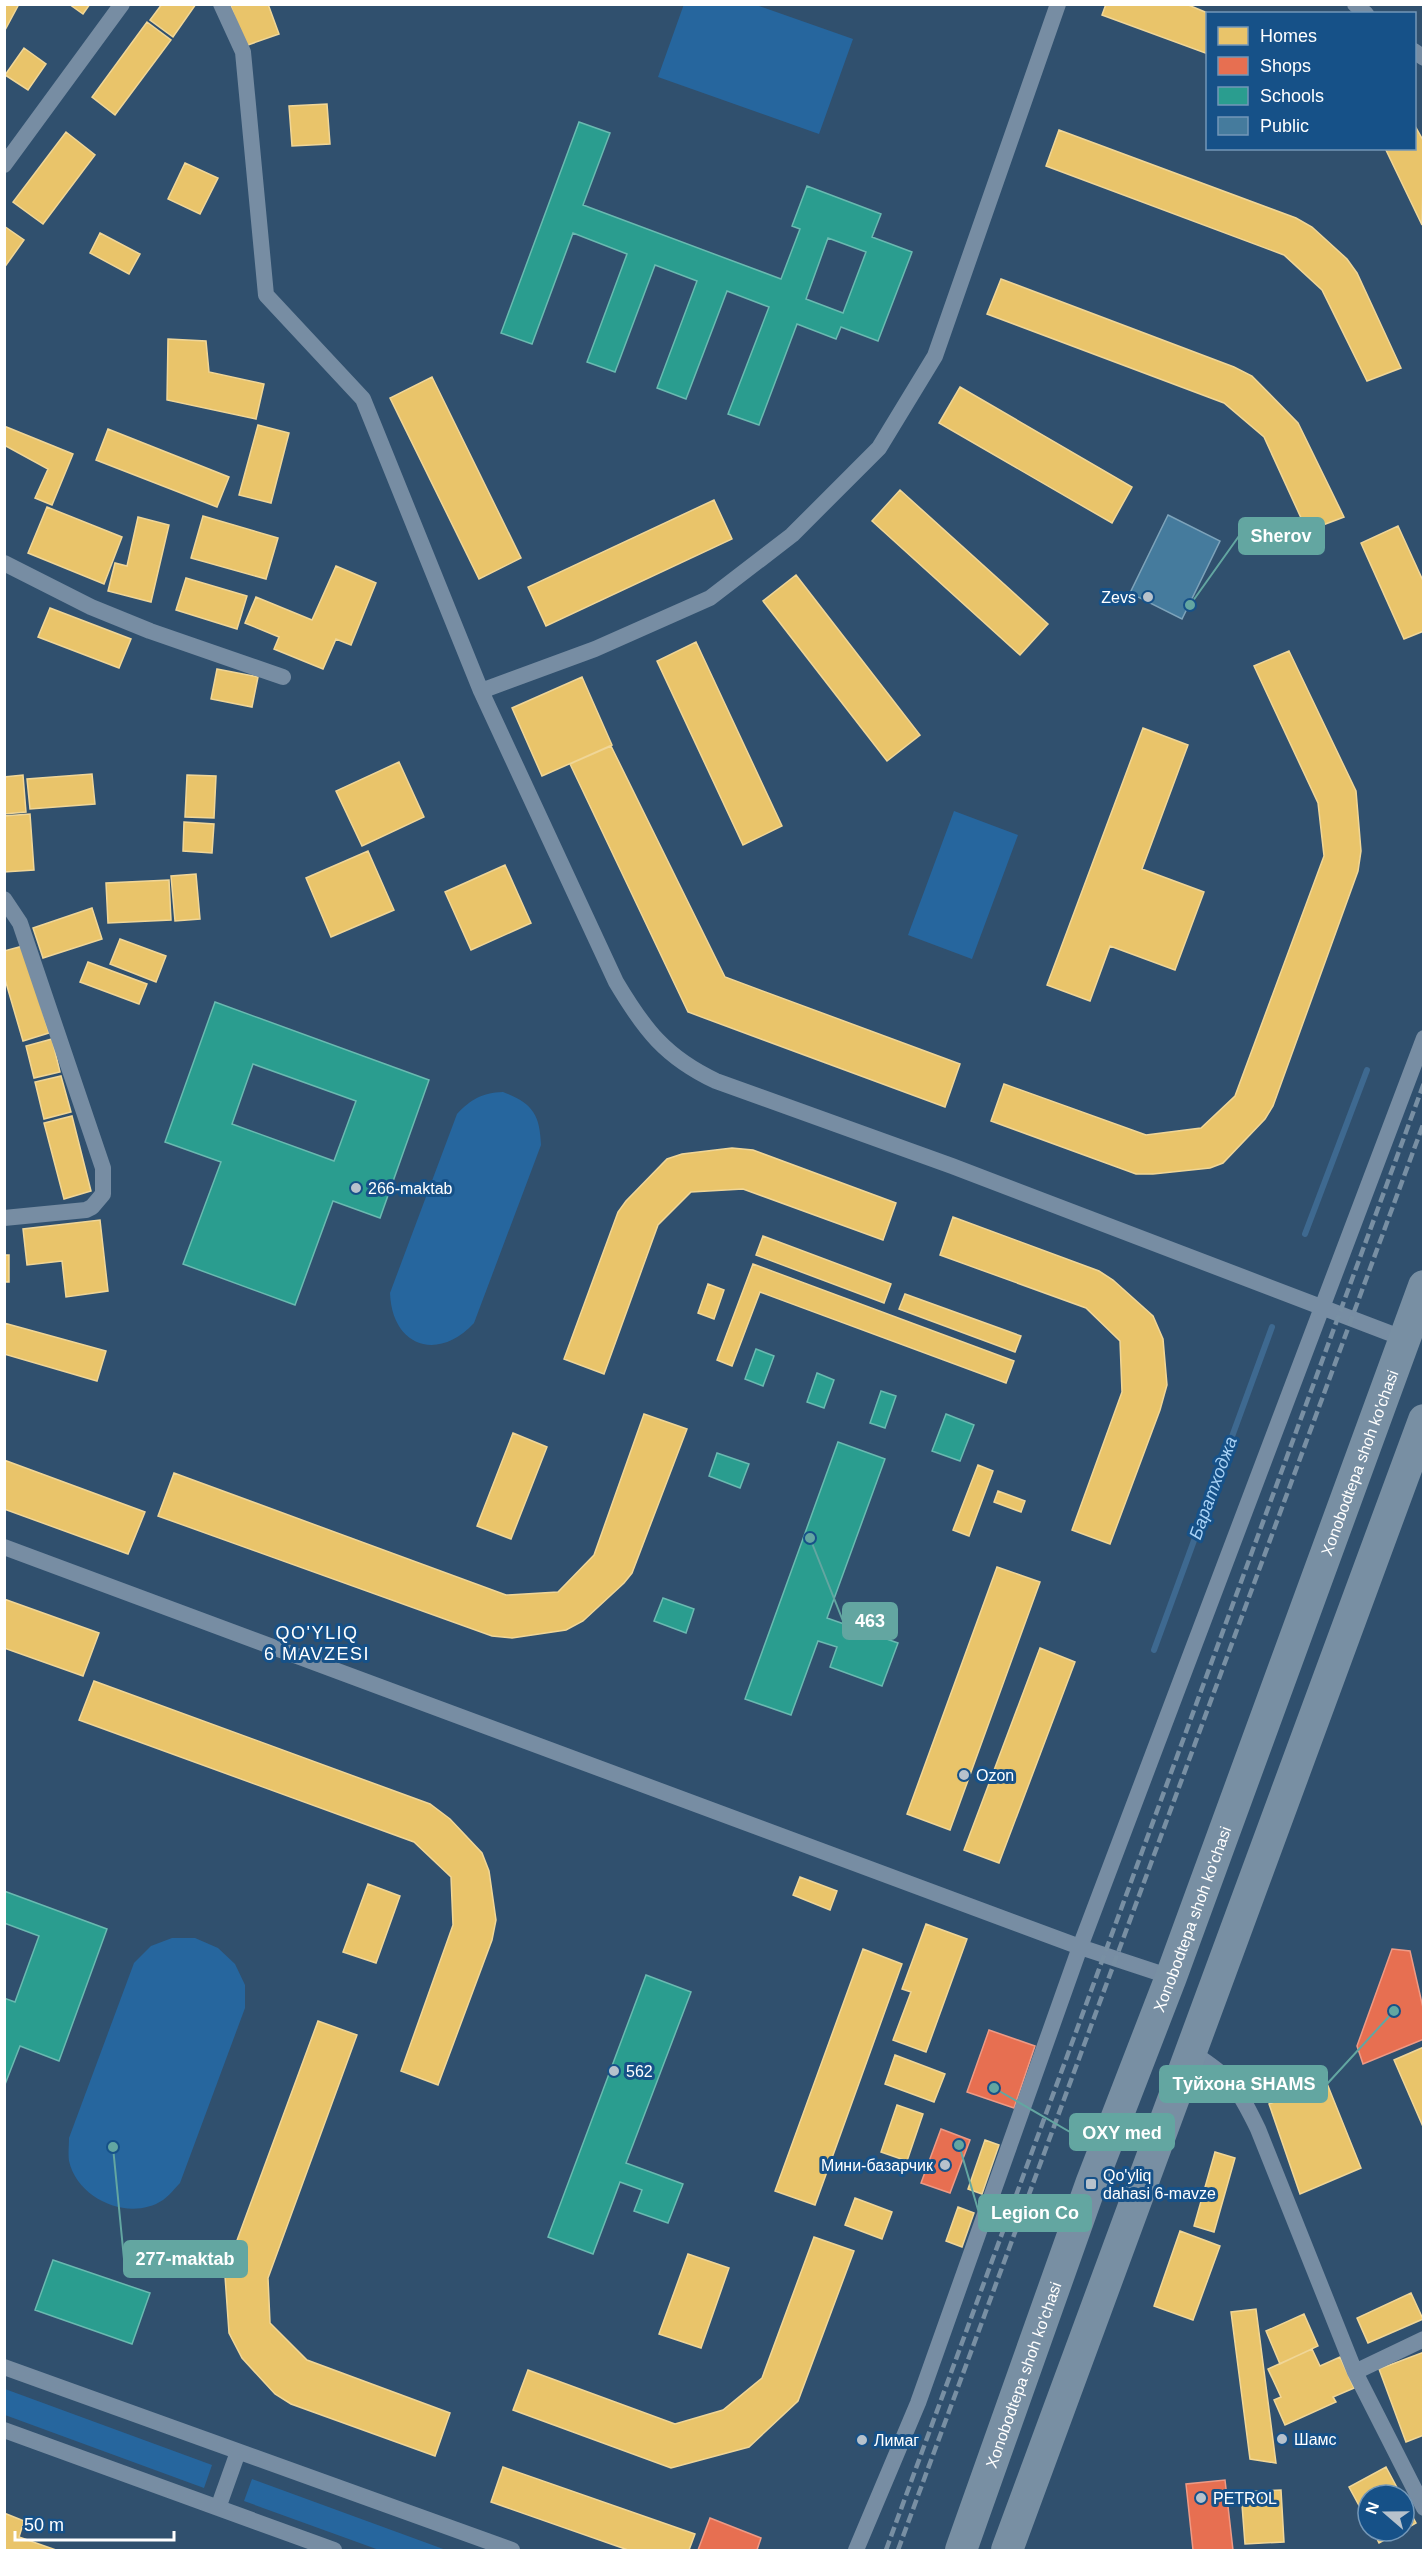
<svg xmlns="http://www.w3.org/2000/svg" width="1428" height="2555" viewBox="0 0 1428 2555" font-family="Helvetica,sans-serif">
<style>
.green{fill:#26669e}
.homes{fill:#e9c46a;stroke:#f0d697;stroke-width:1.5}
.shops{fill:#e76f51;stroke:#ee9a85;stroke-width:1.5}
.schools{fill:#2a9d8f;stroke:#6abab1;stroke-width:1.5;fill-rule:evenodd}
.public{fill:#457b9d;stroke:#7da3ba;stroke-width:1.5}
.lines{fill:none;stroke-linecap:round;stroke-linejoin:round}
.stream{stroke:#3e6990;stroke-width:6}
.street{stroke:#778da3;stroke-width:16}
.highway{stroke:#788fa3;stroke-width:32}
.rail{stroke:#788fa3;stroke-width:4.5;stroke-dasharray:10 4.5;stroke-linecap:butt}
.poi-dot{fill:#b7c2cc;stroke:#165188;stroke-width:2}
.labels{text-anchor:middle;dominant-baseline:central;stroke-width:6;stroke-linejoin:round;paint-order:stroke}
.poi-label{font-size:16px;fill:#fff;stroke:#165188;text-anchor:start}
.street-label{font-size:16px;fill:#fff;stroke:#165188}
.water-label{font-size:18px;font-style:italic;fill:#a8d2f6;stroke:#165188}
.neighbourhood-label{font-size:18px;letter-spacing:1.5px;fill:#fff;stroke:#165188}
.leader{fill:none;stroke:#63a6a1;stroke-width:2}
.callout-dot{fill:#63a6a1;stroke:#165188;stroke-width:2}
.callout{fill:#63a6a1;stroke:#63a6a1;stroke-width:2}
.callout-label{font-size:18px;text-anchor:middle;font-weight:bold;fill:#fff}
</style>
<rect width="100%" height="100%" fill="#30506e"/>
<path class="green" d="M684,4L756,5L853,39L819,134L658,77Z
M954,811L1018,835L972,959L908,935Z
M503,1092C532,1103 540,1114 541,1145L474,1323C438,1362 392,1347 390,1293L457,1114C471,1099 482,1093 503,1092Z
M172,1938H195L218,1948L235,1964L245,1985V2008L180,2183C175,2188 169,2196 163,2200C130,2222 78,2200 69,2161C68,2154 69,2145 69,2138L134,1963L151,1946Z
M5,2389L212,2465L204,2488L5,2415Z
M252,2479L446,2550H379L244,2501Z"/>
<path class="homes" d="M4,4H19L4,32Z
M69,4H90L83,14Z
M162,4H196L173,37L150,20Z
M230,4H268L279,34L245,46Z
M1106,4H1186L1210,14H1208V54L1102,15Z
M147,22L171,40L115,115L92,97Z
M24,48L46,64L28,90L5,75Z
M327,104L330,144L292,146L289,106Z
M1414,124L1424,142L1422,225L1385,148H1414Z
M1059,130L1296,218L1312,227L1347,259L1357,273L1401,368L1367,381L1322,290L1284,255L1046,166Z
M66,132L95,155L43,224L13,202Z
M185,163L218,178L200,214L168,199Z
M4,226L24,240L4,268Z
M100,233L140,254L129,274L90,253Z
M1001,279L1234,367L1252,376L1298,423L1344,517L1307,531L1264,437L1224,403L987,314Z
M168,339L206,341L209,372L264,384L256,419L167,400Z
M432,377L521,558L479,579L390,398Z
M960,387L1132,487L1112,523L939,423Z
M258,425L289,433L271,503L239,495Z
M4,426L73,454L52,505L35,498L48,469L4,445Z
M108,429L229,477L217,507L96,460Z
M900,490L1048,624L1020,655L872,521Z
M714,500L732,539L546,626L528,587Z
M47,507L122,537L104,584L28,553Z
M203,516L278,538L266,579L191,558Z
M138,517L169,525L151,602L108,591L115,563L127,566Z
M1398,526L1424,583V631L1404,639L1361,543Z
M336,566L376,583L351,645L336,639L323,669L274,649L279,637L245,623L256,597L312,620Z
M796,575L920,735L887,761L763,601Z
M186,578L247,596L237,629L176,610Z
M50,608L131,639L119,668L38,637Z
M696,642L782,826L743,845L657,661Z
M1289,651L1356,791L1361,851L1358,871L1273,1106L1265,1119L1223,1163L1210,1168L1153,1174H1136L991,1121L1004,1084L1146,1135L1201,1128L1235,1096L1324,856L1318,803L1254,666Z
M217,669L258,677L252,707L211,699Z
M582,677L612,745L542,776L512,708Z
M1143,728L1188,745L1142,869L1204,892L1175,970L1110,946L1090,1001L1047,985Z
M611,746L725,977L960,1064L945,1107L688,1012L570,764Z
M399,762L424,817L362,846L336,791Z
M92,774L95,804L30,809L27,779Z
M23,775L26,812L4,814V777Z
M187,775L216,776L214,818L185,817Z
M30,814L34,870L4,872V816Z
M184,822L214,824L212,853L183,851Z
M368,851L394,910L331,937L306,878Z
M505,865L531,923L471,950L445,892Z
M196,874L200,919L175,921L171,876Z
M169,880L171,920L108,923L106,883Z
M92,908L102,939L43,958L33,928Z
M120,939L166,956L156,982L110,964Z
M23,946L49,1033L23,1041L4,976V951Z
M88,962L147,984L139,1004L80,982Z
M52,1039L60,1072L34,1078L26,1046Z
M61,1076L71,1112L44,1119L35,1082Z
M72,1116L91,1191L64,1199L44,1123Z
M732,1148L753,1150L896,1203L883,1240L743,1189L691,1192L658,1225L604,1374L564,1359L618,1212L626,1201L667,1159L682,1154Z
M953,1217L1099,1271L1113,1280L1153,1316L1163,1339L1167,1385L1160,1410L1110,1544L1072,1530L1122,1392L1120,1341L1086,1308L940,1255Z
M100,1220L108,1291L66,1297L62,1261L27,1265L23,1229Z
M763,1236L891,1284L884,1303L756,1255Z
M4,1255H9V1282H4Z
M753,1264L1014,1361L1006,1383L760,1292L732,1366L717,1360Z
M708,1284L724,1290L714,1319L698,1313Z
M905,1294L1021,1336L1015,1352L899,1309Z
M4,1323L106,1351L97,1381L4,1354Z
M644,1414L687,1429L632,1573L624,1583L583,1621L566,1630L512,1638L492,1636L158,1516L174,1473L506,1595L558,1592L594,1555Z
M513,1433L547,1447L511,1539L477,1526Z
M4,1460L145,1512L128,1554L4,1509Z
M978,1465L993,1471L969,1536L953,1530Z
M998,1491L1025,1501L1021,1512L994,1502Z
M997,1567L1040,1582L950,1830L907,1814Z
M4,1599L99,1633L83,1676L4,1648Z
M1040,1648L1075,1662L999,1863L964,1850Z
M94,1681L430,1804L450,1819L482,1853L489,1871L496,1920L492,1940L438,2085L401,2071L453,1925L451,1877L414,1842L79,1720Z
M800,1877L837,1891L830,1910L793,1895Z
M368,1884L400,1896L376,1963L343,1952Z
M926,1924L967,1939L926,2052L893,2040L911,1992L902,1989Z
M863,1949L902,1964L815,2205L775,2191Z
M318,2021L357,2035L268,2278L270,2323L307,2360L450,2413L435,2456L291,2404L275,2394L242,2358L229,2333L225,2276L229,2262Z
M1424,2047V2129L1394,2060Z
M895,2055L945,2074L934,2102L885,2084Z
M1326,2081L1361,2168L1300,2194L1269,2104Z
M897,2105L923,2114L907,2161L881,2152Z
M985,2140L999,2145L982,2194L968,2189Z
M1215,2152L1235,2158L1214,2232L1194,2226Z
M855,2198L892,2212L882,2239L845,2225Z
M958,2207L974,2213L962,2247L946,2241Z
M1180,2231L1220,2246L1193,2320L1154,2306Z
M814,2237L854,2251L798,2401L749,2447L671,2468L513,2410L528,2370L675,2424L723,2410L762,2378Z
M688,2254L729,2268L701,2348L659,2334Z
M1411,2293L1423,2319L1368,2343L1357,2318Z
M1256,2309L1276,2463L1250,2459L1231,2312Z
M1304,2314L1318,2346L1280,2364L1266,2331Z
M1312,2349L1320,2366L1340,2357L1354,2388L1333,2397L1336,2402L1285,2425L1274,2400L1281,2397L1268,2369Z
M1424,2352V2435L1406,2442L1379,2369Z
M503,2467L695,2534L689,2550H628L491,2502Z
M1386,2467L1401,2495H1368V2522L1349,2487Z
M1281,2490L1284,2542L1245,2544L1241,2492Z
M1404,2501L1416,2523L1404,2530Z
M4,2513L24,2521L19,2537L56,2550H4Z
M1373,2531H1401L1379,2543Z"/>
<path class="shops" d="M1392,1949L1410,1951L1424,2012V2039L1363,2064L1357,2046Z
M989,2030L1035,2046L1014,2108L967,2092Z
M941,2129L970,2140L950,2193L921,2183Z
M1225,2480L1233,2550H1193L1186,2484Z
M710,2518L761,2538L757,2550H698Z"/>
<path class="schools" d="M579,122L610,133L583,205L781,279L800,229L792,226L807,186L881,214L872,237L912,252L878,341L841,327L836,339L797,324L759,425L728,414L769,307L727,291L686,399L657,388L697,281L655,265L615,372L587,362L627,254L573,233L532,344L501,333ZM828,238L866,252L843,313L806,299Z
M215,1002L429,1080L380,1218L333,1201L295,1305L183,1264L221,1162L165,1142ZM253,1064L356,1101L334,1161L232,1124Z
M756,1349L774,1356L763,1386L745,1379Z
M817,1373L834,1380L824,1408L807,1402Z
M881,1391L896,1396L885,1428L870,1423Z
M946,1414L974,1425L960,1461L932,1451Z
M838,1442L885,1459L827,1618L898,1643L882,1686L830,1667L837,1647L818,1641L791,1715L745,1699Z
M717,1453L749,1464L740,1488L709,1476Z
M663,1598L694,1609L686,1633L654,1621Z
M4,1891L107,1929L59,2061L20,2046L4,2087V1998L15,2002L39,1936L4,1923Z
M646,1975L691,1992L626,2163L683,2184L668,2223L634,2211L642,2190L620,2182L593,2254L548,2237Z
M53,2260L150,2293L132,2344L35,2310Z"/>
<path class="public" d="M1168,515L1220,541L1182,619L1130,593Z"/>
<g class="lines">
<path class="stream" d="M1305,1234L1367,1070
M1154,1650L1272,1327"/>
<path class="street" d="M221,4L243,52L266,295L363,399L481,691L616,982C644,1029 665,1057 716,1081L952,1166L1405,1339
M1355,4L1366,14
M1414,51L1424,58
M4,165L122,4
M4,563L91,607L150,631L283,677
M481,691L595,649L710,598L792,535L879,448L935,356L1058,4
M4,899L20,923L103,1168V1194L92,1207L86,1210L4,1218
M4,1547L1080,1947L1171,1977
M1191,2052C1232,2078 1237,2086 1258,2129L1355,2372L1424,2508
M4,2367L512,2550
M1355,2372L1424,2339
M4,2430L334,2550
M218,2508L238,2452
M856,2550L918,2403L1080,1947L1424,1038"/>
<g class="highway">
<path id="s1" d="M961,2550L1091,2184L1171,1977L1424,1286"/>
<path d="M1007,2550L1424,1420"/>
</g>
<path class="rail" d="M886,2550L1424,1083
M898,2550L1424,1122"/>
</g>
<g class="poi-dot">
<circle cx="1148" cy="597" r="6"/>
<circle cx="356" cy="1188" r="6"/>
<circle cx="964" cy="1775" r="6"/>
<circle cx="614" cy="2071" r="6"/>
<circle cx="945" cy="2165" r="6"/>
<rect x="1085" y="2178" width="12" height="12" rx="3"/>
<circle cx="1282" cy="2439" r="6"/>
<circle cx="862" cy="2440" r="6"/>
<circle cx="1201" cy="2498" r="6"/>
</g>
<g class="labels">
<g class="poi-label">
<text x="1136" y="597" text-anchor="end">Zevs</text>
<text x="368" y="1188">266-maktab</text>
<text x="976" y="1775">Ozon</text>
<text x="626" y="2071">562</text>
<text x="933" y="2165" text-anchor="end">Мини-базарчик</text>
<text x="1103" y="2175">Qo'yliq<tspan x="1103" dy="18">dahasi 6-mavze</tspan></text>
<text x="1294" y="2439">Шамс</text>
<text x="874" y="2440">Лимаг</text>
<text x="1213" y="2498">PETROL</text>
</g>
<g class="street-label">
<text stroke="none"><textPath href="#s1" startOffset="1158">Xonobodtepa shoh ko'chasi</textPath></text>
<text stroke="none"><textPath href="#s1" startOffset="672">Xonobodtepa shoh ko'chasi</textPath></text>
<text stroke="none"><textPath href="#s1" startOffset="186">Xonobodtepa shoh ko'chasi</textPath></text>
</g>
<g class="water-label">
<text transform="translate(1213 1488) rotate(-70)">Баратходжа</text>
</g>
<g class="neighbourhood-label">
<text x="317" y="1633">QO'YLIQ<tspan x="317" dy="21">6 MAVZESI</tspan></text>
</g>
</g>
<path class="leader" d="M1190 605L1239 536M810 1538L843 1621M1394 2011L1327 2084M994 2088L1070 2132M959 2145L979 2213M113 2147L124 2259"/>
<g class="callout-dot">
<circle cx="1190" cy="605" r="6"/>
<circle cx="810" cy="1538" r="6"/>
<circle cx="1394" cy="2011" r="6"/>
<circle cx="994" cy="2088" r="6"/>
<circle cx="959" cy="2145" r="6"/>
<circle cx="113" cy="2147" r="6"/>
</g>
<g class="callout">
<rect x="1239" y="518" width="85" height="36" rx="6"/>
<rect x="843" y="1603" width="54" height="36" rx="6"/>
<rect x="1160" y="2066" width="167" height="36" rx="6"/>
<rect x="1070" y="2114" width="104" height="36" rx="6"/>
<rect x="979" y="2195" width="112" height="36" rx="6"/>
<rect x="124" y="2241" width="123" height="36" rx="6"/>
</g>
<g class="callout-label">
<text x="1281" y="542">Sherov</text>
<text x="870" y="1627">463</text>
<text x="1244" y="2090">Туйхона SHAMS</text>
<text x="1122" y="2139">OXY med</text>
<text x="1035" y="2219">Legion Co</text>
<text x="185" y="2265">277-maktab</text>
</g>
<rect width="1428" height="2555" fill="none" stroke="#ffffff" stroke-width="12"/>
<rect x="1206" y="12" width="210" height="138" fill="#165188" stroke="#7397b8" stroke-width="1.5"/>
<rect x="1218" y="27" width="30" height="18" fill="#e9c46a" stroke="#7397b8" stroke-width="1.5"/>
<text x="1260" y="42" font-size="18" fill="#ffffff">Homes</text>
<rect x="1218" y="57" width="30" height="18" fill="#e76f51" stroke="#7397b8" stroke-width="1.5"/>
<text x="1260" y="72" font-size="18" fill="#ffffff">Shops</text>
<rect x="1218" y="87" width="30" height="18" fill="#2a9d8f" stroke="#7397b8" stroke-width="1.5"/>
<text x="1260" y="102" font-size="18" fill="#ffffff">Schools</text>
<rect x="1218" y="117" width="30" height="18" fill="#457b9d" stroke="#7397b8" stroke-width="1.5"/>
<text x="1260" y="132" font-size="18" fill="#ffffff">Public</text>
<g transform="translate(1386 2513) rotate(290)"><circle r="28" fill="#165188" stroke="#7397b8" stroke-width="1.5"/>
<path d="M0-4.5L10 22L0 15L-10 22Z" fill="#b7c2cc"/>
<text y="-9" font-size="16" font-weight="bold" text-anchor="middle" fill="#ffffff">N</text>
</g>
<path d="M15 2531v9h159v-9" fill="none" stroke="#ffffff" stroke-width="3"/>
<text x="24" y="2531" font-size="18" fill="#ffffff" stroke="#165188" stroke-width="4.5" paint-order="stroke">50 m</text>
</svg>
